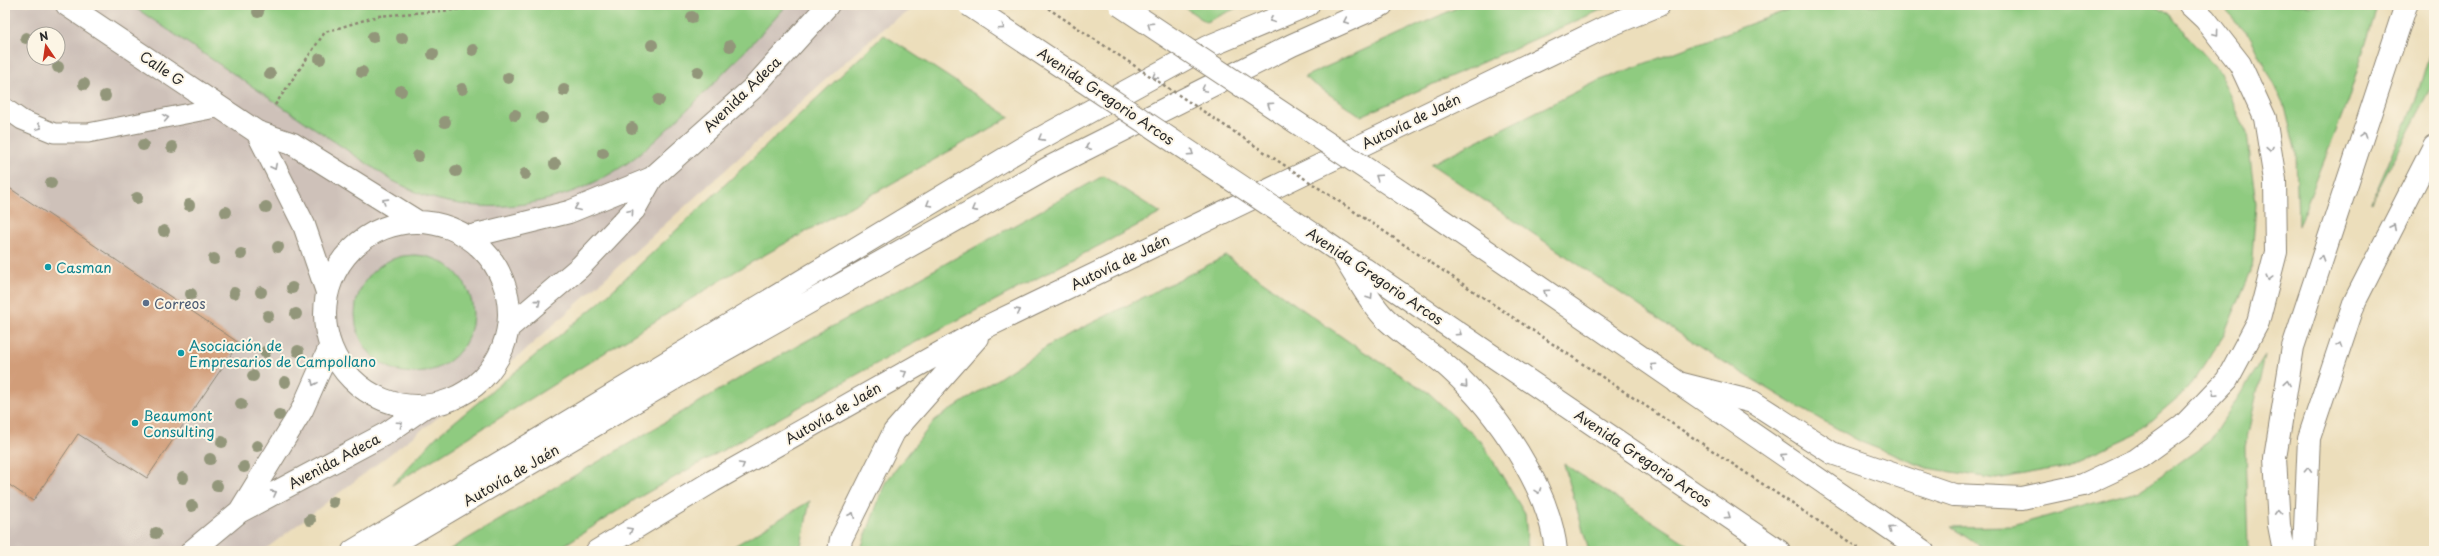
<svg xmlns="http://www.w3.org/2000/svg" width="2439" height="556" viewBox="0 0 2439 556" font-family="'Playpen Sans',sans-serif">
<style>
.industrial{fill:#cec1b9;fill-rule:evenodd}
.green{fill:#8fcb80;stroke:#5d7b56}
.building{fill:#d19d79}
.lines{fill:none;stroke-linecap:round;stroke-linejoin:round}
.lane-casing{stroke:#8c8473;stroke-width:21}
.street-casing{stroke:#8c8473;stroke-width:24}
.primary-casing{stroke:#8c8473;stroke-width:24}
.highway-casing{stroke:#8c8473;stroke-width:24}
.path{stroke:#8c8473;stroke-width:2.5;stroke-dasharray:3 3;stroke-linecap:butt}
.lane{stroke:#fff;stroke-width:19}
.street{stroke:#fff;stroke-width:22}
.primary{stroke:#fff;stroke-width:22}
.highway{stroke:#fff;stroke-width:22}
.primary-bridge-casing{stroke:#8c8473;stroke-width:24;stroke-linecap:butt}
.path-bridge{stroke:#8c8473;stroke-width:2.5;stroke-dasharray:3 3;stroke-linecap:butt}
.primary-bridge{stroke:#fff;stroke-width:22}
.tree{fill:#92967a}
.oneway{stroke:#a0a0a0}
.culture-dot{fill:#0f9aa8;stroke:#fcf5e5;stroke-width:1.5}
.service-dot{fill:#5c6f8a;stroke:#fcf5e5;stroke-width:1.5}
.labels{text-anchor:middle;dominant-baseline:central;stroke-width:4;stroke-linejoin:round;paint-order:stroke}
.street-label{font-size:14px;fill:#2b2b2b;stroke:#fcf5e5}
.culture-label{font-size:14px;fill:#0d838f;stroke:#fcf5e5;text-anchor:start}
.service-label{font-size:14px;fill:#4e5e75;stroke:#fcf5e5;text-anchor:start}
</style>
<rect width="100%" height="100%" fill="#fcf5e5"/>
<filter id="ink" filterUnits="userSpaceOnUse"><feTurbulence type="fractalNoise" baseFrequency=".025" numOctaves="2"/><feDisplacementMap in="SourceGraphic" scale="8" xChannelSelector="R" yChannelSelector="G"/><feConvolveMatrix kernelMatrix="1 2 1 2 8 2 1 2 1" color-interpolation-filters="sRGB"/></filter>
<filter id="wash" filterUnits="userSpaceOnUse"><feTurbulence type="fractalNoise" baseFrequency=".012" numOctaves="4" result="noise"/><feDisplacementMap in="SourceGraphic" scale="16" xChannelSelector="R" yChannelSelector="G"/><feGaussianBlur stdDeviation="0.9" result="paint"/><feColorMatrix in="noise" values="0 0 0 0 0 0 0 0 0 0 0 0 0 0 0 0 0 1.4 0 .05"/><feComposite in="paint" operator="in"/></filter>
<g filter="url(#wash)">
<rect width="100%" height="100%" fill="#ecdebb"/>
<path class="industrial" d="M5,5H919L883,28L521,354L263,551H5ZM34,34H58V58H34Z"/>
<path class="green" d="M131,5H787C755,41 723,75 689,108C668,128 647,150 623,166C565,204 493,218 426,196C415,192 404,186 393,181Z
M1181,5H1243L1206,22Z
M1463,5H1612L1361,116L1304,77Z
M1801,5H2153L2169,15L2218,70L2247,133L2256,204L2251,271L2224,335L2189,388L2135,434L2063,467L1997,479L1927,468L1861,442L1795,405L1701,348L1431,164L1598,81Z
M2221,5H2378L2348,100L2298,227L2296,153L2285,107L2251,38Z
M884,35L1010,117L736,271L392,485L436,437L600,302Z
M2434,39V83L2371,203L2415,102Z
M1103,176L1161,213L899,351L636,499L555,551H447L745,375Z
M355 314a59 59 0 1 1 118 0a59 59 0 1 1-118 0Z
M1226,256L1355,346L1429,393L1483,444L1525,514L1528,551H860L885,483L935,420L1054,342Z
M2265,356L2245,447L2248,551H1987L1951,527L2013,526L2140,490L2209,442Z
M1564,464L1698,551H1589Z
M810,501L800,551H726Z"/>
<g id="blocks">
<path class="building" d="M5,185L239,343L147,478L78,434L33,501L5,482Z"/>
</g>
</g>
<g filter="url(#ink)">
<use href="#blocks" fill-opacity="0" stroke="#8c8473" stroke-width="1"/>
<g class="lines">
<defs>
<path id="lane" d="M5,108L22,120L54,133H88L221,107"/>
<path id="street" d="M67,5L257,132L293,144L418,222
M257,132L304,225L327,292
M325 314a92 92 0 1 1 184 0a92 92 0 1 1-184 0Z
M468,237L569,212L652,178L753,88L828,5
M508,328L580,267L634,210L652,178
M240,511L302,410L330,347
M192,551L239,512L387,433L426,406"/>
<path id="primary" d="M1410,198L1923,551
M1322,240L1779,551"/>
<path id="highway" d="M1341,253C1354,272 1367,299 1383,316C1402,336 1429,350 1450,369C1496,411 1550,488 1556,551
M1678,383L1753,402L1832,453L1954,495L2022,498L2083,485L2136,460L2183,426L2227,380L2258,322L2276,252L2275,180L2265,118L2240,64L2205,19L2190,5
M353,551L1021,149L1207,47L1308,5
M381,551L694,367L1050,167L1292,45L1382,5
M597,551L713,481L986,327L1606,27L1659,5
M839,551L841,539L894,432L977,338
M2284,551L2279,525L2275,458L2293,347L2406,5
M2304,551L2309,438L2355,301L2434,146"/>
</defs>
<use href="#lane" class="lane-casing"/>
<use href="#street" class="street-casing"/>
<use href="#primary" class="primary-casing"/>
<use href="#highway" class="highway-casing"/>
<path class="path" d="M486,5L489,7L536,5
M275,105L325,32L378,16L489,7
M1367,220L1863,551"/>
<use href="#lane" class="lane"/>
<use href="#street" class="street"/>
<use href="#primary" class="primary"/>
<use href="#highway" class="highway"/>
<defs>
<path id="primary-bridge" d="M969,5L1322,240
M1120,5L1410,198"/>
</defs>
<use href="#primary-bridge" class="primary-bridge-casing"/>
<path class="path-bridge" d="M1043,5L1367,220"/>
<use href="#primary-bridge" class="primary-bridge"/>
</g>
<g class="tree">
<circle cx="258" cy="12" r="6"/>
<circle cx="692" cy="17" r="6"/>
<circle cx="373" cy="37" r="6"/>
<circle cx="26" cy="38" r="6"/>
<circle cx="402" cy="38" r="6"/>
<circle cx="652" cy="45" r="6"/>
<circle cx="730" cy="46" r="6"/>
<circle cx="473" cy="50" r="6"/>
<circle cx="433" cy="54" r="6"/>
<circle cx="320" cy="59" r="6"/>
<circle cx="58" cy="67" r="6"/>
<circle cx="362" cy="72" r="6"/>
<circle cx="698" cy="72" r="6"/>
<circle cx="270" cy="74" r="6"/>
<circle cx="508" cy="78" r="6"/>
<circle cx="84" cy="84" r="6"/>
<circle cx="462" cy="89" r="6"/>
<circle cx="564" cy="90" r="6"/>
<circle cx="401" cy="91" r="6"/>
<circle cx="105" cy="96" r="6"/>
<circle cx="659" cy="100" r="6"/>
<circle cx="515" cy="115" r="6"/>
<circle cx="542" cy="118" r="6"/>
<circle cx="445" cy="122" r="6"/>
<circle cx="632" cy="128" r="6"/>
<circle cx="143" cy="145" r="6"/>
<circle cx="172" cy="147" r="6"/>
<circle cx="603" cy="153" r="6"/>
<circle cx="418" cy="156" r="6"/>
<circle cx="555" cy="164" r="6"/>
<circle cx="456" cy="171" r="6"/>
<circle cx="525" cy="174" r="6"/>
<circle cx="51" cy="183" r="6"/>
<circle cx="137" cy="198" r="6"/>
<circle cx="189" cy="205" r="6"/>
<circle cx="266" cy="207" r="6"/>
<circle cx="226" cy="212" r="6"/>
<circle cx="164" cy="231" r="6"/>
<circle cx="278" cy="247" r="6"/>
<circle cx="241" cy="254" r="6"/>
<circle cx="214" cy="259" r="6"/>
<circle cx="292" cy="288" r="6"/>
<circle cx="261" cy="292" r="6"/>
<circle cx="234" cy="293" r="6"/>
<circle cx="191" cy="294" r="6"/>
<circle cx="296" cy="314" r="6"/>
<circle cx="268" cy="316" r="6"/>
<circle cx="298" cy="351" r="6"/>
<circle cx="265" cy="352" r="6"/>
<circle cx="253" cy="376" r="6"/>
<circle cx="285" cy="382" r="6"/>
<circle cx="241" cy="404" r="6"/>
<circle cx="279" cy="415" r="6"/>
<circle cx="222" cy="442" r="6"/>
<circle cx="257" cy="446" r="6"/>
<circle cx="210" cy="459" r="6"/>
<circle cx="244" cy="467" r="6"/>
<circle cx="183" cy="478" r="6"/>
<circle cx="217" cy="486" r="6"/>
<circle cx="333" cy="502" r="6"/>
<circle cx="192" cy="506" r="6"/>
<circle cx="310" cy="520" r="6"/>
<circle cx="156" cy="533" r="6"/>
</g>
<defs><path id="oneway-chevron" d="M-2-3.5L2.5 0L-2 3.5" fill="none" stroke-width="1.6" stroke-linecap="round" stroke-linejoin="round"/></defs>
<g class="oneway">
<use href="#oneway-chevron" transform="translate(1272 20) rotate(157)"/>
<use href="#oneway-chevron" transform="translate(1346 21) rotate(156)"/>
<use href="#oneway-chevron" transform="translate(1150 25) rotate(-146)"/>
<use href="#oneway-chevron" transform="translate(1002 27) rotate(34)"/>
<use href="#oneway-chevron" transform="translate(2216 33) rotate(53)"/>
<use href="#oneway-chevron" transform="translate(1155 76) rotate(151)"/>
<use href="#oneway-chevron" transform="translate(1204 89) rotate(153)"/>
<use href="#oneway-chevron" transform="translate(1270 105) rotate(-146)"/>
<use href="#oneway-chevron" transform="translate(166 118) rotate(-11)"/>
<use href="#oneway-chevron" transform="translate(39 127) rotate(23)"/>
<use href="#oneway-chevron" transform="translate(2363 135) rotate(-72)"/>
<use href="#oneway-chevron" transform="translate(1041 138) rotate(151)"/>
<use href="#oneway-chevron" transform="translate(1088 147) rotate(153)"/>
<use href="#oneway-chevron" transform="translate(2270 149) rotate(80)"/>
<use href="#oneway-chevron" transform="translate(1191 153) rotate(34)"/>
<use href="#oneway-chevron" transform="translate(274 167) rotate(63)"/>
<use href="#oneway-chevron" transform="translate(1378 177) rotate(-146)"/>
<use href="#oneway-chevron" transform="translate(385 201) rotate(-148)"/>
<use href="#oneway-chevron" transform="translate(929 204) rotate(149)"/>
<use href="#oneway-chevron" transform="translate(577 208) rotate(158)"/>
<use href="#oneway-chevron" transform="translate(974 209) rotate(151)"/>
<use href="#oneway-chevron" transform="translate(631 212) rotate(-50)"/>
<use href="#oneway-chevron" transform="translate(2393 227) rotate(-63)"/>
<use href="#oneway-chevron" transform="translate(2322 258) rotate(-72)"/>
<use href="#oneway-chevron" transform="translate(2269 278) rotate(105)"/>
<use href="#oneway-chevron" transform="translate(1546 292) rotate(-145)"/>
<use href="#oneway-chevron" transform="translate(1370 297) rotate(57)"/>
<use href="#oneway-chevron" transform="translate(538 302) rotate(-40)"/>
<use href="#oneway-chevron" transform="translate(1018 311) rotate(-26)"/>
<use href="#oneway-chevron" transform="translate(1459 333) rotate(34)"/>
<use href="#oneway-chevron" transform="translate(2340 345) rotate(-72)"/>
<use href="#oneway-chevron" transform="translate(1653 366) rotate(-145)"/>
<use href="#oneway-chevron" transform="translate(904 373) rotate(-30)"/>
<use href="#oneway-chevron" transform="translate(314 383) rotate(114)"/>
<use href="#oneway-chevron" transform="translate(2287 383) rotate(-81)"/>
<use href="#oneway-chevron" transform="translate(1465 385) rotate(48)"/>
<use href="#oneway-chevron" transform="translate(2214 394) rotate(134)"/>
<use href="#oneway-chevron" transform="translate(400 424) rotate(-35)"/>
<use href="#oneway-chevron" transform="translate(1783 456) rotate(-146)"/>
<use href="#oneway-chevron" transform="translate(742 465) rotate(-30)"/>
<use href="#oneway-chevron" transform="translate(2308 470) rotate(-87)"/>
<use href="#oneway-chevron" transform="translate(1538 491) rotate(70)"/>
<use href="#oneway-chevron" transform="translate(274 493) rotate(-28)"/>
<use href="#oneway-chevron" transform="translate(2278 512) rotate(-93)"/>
<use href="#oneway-chevron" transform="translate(852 515) rotate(-65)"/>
<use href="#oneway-chevron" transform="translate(1728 516) rotate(34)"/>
<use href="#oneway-chevron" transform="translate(1891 529) rotate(-146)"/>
<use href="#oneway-chevron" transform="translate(630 530) rotate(-30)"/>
</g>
</g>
<g class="culture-dot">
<circle cx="48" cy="267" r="4"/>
<circle cx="181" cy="353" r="4"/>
<circle cx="135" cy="423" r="4"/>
</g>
<circle class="service-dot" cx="146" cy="303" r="4"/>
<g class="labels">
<g class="street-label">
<text transform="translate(162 68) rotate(34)">Calle G</text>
<text transform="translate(742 94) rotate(-44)">Avenida Adeca</text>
<text transform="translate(1106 96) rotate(34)">Avenida Gregorio Arcos</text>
<text transform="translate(1411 121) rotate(-26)">Autovía de Jaén</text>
<text transform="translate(1120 262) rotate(-26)">Autovía de Jaén</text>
<text transform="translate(1375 276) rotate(34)">Avenida Gregorio Arcos</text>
<text transform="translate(833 413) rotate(-30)">Autovía de Jaén</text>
<text transform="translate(1643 458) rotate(34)">Avenida Gregorio Arcos</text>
<text transform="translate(334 461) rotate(-28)">Avenida Adeca</text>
<text transform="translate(511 475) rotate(-30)">Autovía de Jaén</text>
</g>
<g class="culture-label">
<text x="56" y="267">Casman</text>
<text x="189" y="345">Asociación de<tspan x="189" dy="16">Empresarios de Campollano</tspan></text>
<text x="143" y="415">Beaumont<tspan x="143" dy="16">Consulting</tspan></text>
</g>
<g class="service-label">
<text x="154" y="303">Correos</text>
</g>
</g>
<rect width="2439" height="556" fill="none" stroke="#fcf5e5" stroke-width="20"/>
<g transform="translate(46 46) rotate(347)"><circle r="19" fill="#fcf5e5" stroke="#a8a49b"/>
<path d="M0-3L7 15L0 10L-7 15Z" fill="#c8321e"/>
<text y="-6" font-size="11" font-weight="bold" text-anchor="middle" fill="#2b2b2b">N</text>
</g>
</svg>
